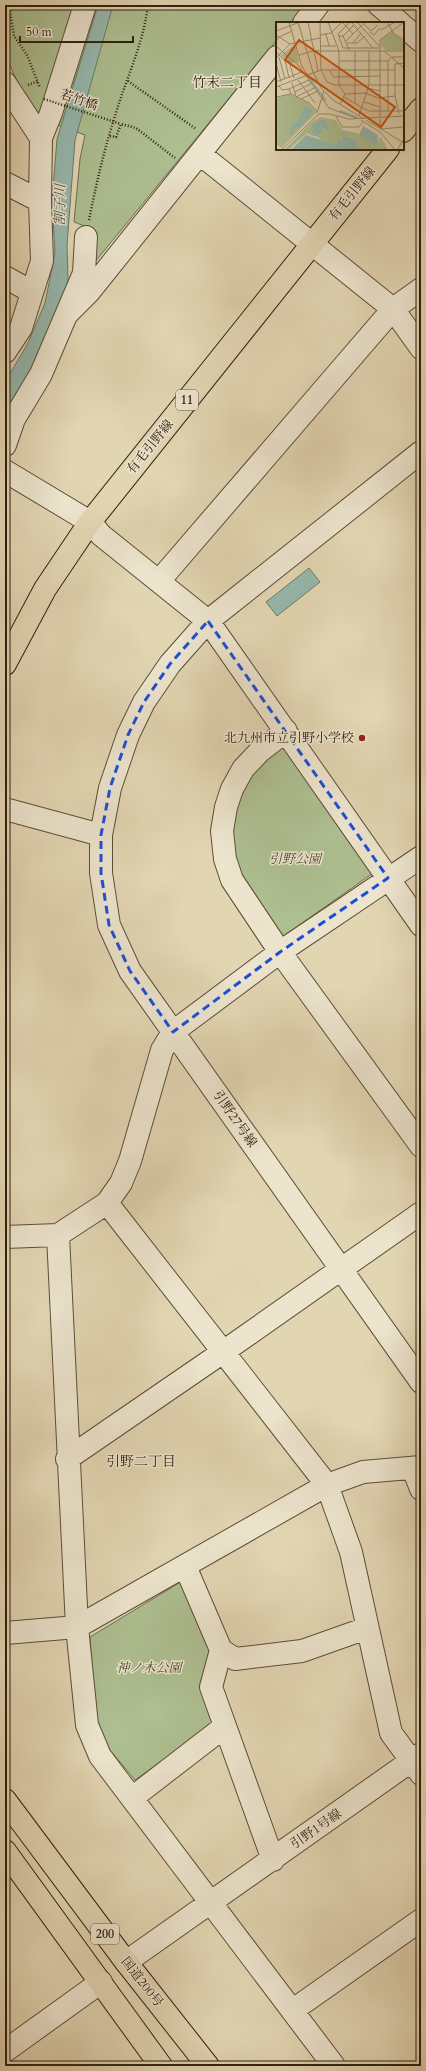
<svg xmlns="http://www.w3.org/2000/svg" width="426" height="2071" viewBox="0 0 426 2071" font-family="Cardo,'Noto Serif JP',serif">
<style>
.green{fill:#adbe90;stroke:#6e6f4f}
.water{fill:#95b8ad;stroke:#6c7b6d}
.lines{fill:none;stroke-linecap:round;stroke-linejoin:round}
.minor-casing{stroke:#5c4d37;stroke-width:24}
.major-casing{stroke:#2f200e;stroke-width:24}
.highway-casing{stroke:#2f200e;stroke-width:24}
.path{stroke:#2f200e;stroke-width:2.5;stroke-dasharray:1 2;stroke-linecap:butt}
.minor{stroke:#ece4cd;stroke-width:22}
.major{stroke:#e2d5b2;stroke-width:22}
.highway{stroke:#e2d5b2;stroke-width:22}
.path-bridge{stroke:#2f200e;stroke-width:2.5;stroke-dasharray:1 2;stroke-linecap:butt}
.marked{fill:none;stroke:#1d4ed8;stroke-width:3;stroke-dasharray:8 5;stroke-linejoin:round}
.poi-dot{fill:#8f2418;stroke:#ece4cd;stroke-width:1.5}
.labels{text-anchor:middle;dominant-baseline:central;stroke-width:3;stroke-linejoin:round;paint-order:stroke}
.shield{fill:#ece4cd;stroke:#685b47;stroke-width:1}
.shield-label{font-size:12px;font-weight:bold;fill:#2f200e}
.street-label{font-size:13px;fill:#2f200e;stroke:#ece4cd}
.poi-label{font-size:13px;fill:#2f200e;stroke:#ece4cd;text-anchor:end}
.park-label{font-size:13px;font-style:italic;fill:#4e482e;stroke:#ece4cd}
.neighbourhood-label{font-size:14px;fill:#2f200e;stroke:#ece4cd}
.water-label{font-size:14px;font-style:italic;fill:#4e4e3e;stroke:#ece4cd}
.inset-river{fill:none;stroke:#95b8ad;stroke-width:2}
.inset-road{fill:none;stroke:#9a8d70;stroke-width:1}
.view{fill:#cc500c;fill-opacity:0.15;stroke:#cc500c;stroke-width:2}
.inset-edge{fill:none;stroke:#2f200e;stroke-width:2}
</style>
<rect width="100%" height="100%" fill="#e2d5b2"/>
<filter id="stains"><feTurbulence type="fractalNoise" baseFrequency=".005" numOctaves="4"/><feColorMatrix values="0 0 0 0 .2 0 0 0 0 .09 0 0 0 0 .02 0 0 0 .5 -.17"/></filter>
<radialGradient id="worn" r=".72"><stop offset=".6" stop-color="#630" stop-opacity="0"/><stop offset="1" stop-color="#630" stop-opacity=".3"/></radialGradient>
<path class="green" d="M5,5H305L290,23H277V40L94,263L95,230L74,222L80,159L85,135L44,120L23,95L10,65L5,48Z
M279,747H285L373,873L281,938L234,863L231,840L233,820L247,776Z
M179,1583L187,1585L210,1645L215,1723L135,1780L109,1749L95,1720L90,1637Z"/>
<path class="water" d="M98,5H113L75,140L67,245L68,280L54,329L5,421V382L28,343L45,303L55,253L52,200L57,139Z
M309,568L320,582L277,616L266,602Z"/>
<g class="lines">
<defs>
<path id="minor" d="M379,5L400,23
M304,23L318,5
M403,26L421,41
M5,83L41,138
M200,154L393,309L421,348
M5,183L40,201
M5,277L32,292
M67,314L89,292L277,57
M5,352L21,328L42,261L40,201L41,138L51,113L85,5
M5,445L14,419L41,374L84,273L86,237
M421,452L208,621L170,664L144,702L128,735L110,788L101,835V873L109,925L130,971L421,1382
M5,471L90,522L101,535L208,621L421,925
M159,581L393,309L421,289
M286,731L260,751L243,769L232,789L226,807L222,831L225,859L232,880L280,952L421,1146
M5,809L101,835
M107,1203L327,1485L351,1552L391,1733L421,1774
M58,1235L77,1627L87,1725L100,1756L334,2066
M5,1237L58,1235L107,1203L121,1183L130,1161L162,1050L173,1032L280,952L421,857
M67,1459L223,1352L421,1213
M413,1468L421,1489
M185,1566L221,1650L211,1687L273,1860
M5,1633L77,1627L327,1485L363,1472L421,1467
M221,1650L235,1659L302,1651L367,1628
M132,1798L224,1727
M126,1962L421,1754
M293,2010L421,1920
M5,2051L101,1982"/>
<path id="major" d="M403,131L421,109
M5,664L45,589L90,522L388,149"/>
<path id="highway" d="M5,1800L126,1962L208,2066
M5,1851L161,2066"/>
</defs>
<use href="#minor" class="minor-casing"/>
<use href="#major" class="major-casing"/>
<use href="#highway" class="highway-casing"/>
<path class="path" d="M9,5L14,36L27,55L40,88
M128,81L196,129
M28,85L38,81
M110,136L116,137L121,124L136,128L175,158
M89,220C96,185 104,150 115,116C126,78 143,46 148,5"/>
<use href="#minor" class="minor"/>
<use href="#major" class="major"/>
<use href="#highway" class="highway"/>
<path class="path-bridge" d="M44,99L121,124"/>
</g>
<path class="marked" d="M208,621L388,878L280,952L173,1032L130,971L109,925L101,873V835L110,788L128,735L144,702L170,664Z"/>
<circle class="poi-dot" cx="362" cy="738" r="4"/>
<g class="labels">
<g class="shield">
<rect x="176" y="390" width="22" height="20" rx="3"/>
<rect x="91" y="1924" width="28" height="20" rx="3"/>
</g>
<g class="shield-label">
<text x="187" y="400">11</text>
<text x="105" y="1934">200</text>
</g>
<g class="street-label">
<text transform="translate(79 100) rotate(19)">若竹橋</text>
<text transform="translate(352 194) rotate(-51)">有毛引野線</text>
<text transform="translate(150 447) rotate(-51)">有毛引野線</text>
<text transform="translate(235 1119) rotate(55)">引野27号線</text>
<text transform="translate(316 1829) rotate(-35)">引野1号線</text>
<text transform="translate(142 1982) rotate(52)">国道200号</text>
</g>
<g class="poi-label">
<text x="354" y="738">北九州市立引野小学校</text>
</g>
<g class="park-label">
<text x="295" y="859">引野公園</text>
<text x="149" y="1668">神ノ木公園</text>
</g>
<g class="neighbourhood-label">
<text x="227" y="82">竹末二丁目</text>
<text x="141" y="1461">引野二丁目</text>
</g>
<g class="water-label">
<text transform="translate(60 205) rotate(-89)">割子川</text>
</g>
</g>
<g transform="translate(276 22)">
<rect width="128" height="128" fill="#e2d5b2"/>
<path d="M116,10L128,19V28H110L105,24V17ZM19,22L23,41H22L12,39L5,33ZM13,72L32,81L41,90L5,126L0,122V76ZM45,95L60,98L66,108L81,111L97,123L105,115L112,128H82L80,117L71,114L67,118H61L60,123L47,120L42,115L46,106L54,111L51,100L46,97L34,103L37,106L35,113L31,111L12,128H8L37,99Z" fill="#adbe90"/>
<path d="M29,84L37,89L25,105L17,106L18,111L13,114L15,105L23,98ZM46,97L51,100L54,111L47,106L42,115L35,113L37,106L34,103ZM87,104L102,113L101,122L97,123L83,113ZM83,106L80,109H67L69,114L80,117L82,128H15L30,113L60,123L61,118H67L66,109H80Z" fill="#95b8ad"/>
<path class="inset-river" d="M33,56L50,79M64,89L82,96"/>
<path class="inset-road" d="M13,0L26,45M22,0L37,50L45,66L57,78L88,97M32,0L42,49M44,0L45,48L51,60L59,63H128M52,0L63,29V63L69,72L64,82M66,0L77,12M74,0L62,12L67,26H104M75,0L97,26M81,0L104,25M86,0L95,9L102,3M111,0L118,12L128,18M105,8L119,0M0,9L24,0M94,10L98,13L104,6M50,12L53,24M0,13L14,22M44,13L55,11L66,0M62,14H67L73,28M67,14L78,3M0,19L3,15L16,9M70,19L89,0M71,21H81L89,14M77,21L85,11M0,24L23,44L53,86L80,96M44,24H60M108,29L128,46M0,30L10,39L17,40M23,33L37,29H128M3,35L9,57M0,36L14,22L44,16M9,38L13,56M63,39H112M13,40L18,56M0,41L5,60M26,44L31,53L41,59M53,48L58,55L104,54M22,58L39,81M0,60L26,50M16,61L20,75L40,65M3,64L6,68L13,67L15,72M0,65L45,48H119M91,66L104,69M13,67L33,58M19,70L36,61M69,72L89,71L102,76L119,74M0,75L15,72L33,81L42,90M68,75L92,89H128M25,77L42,69M88,80L104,85M79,82V29M112,89V39L116,35H128M41,91L48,69M123,91L119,74V42L128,41M60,94L66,105H83L87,100M83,94L93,63V29M104,95V18L128,0M104,97V107L128,105M85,98L104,110L119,128M90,98L128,121M5,128L43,92H54L73,97L128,94M121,128L128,117"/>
<path class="view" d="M23,18L119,85L105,105L9,38Z"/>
<rect width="128" height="128" class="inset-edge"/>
</g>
<rect width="426" height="2071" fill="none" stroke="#e2d5b2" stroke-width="20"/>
<rect x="6" y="6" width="414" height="2059" fill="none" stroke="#2f200e" stroke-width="2"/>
<rect x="10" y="10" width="406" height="2051" fill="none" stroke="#2f200e"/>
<path d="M20 36v6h113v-6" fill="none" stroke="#2f200e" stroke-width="2"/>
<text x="26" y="36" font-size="12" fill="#2f200e" stroke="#ece4cd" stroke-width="3" paint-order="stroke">50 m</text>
<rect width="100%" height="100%" filter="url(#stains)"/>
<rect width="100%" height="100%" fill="url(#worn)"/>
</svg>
